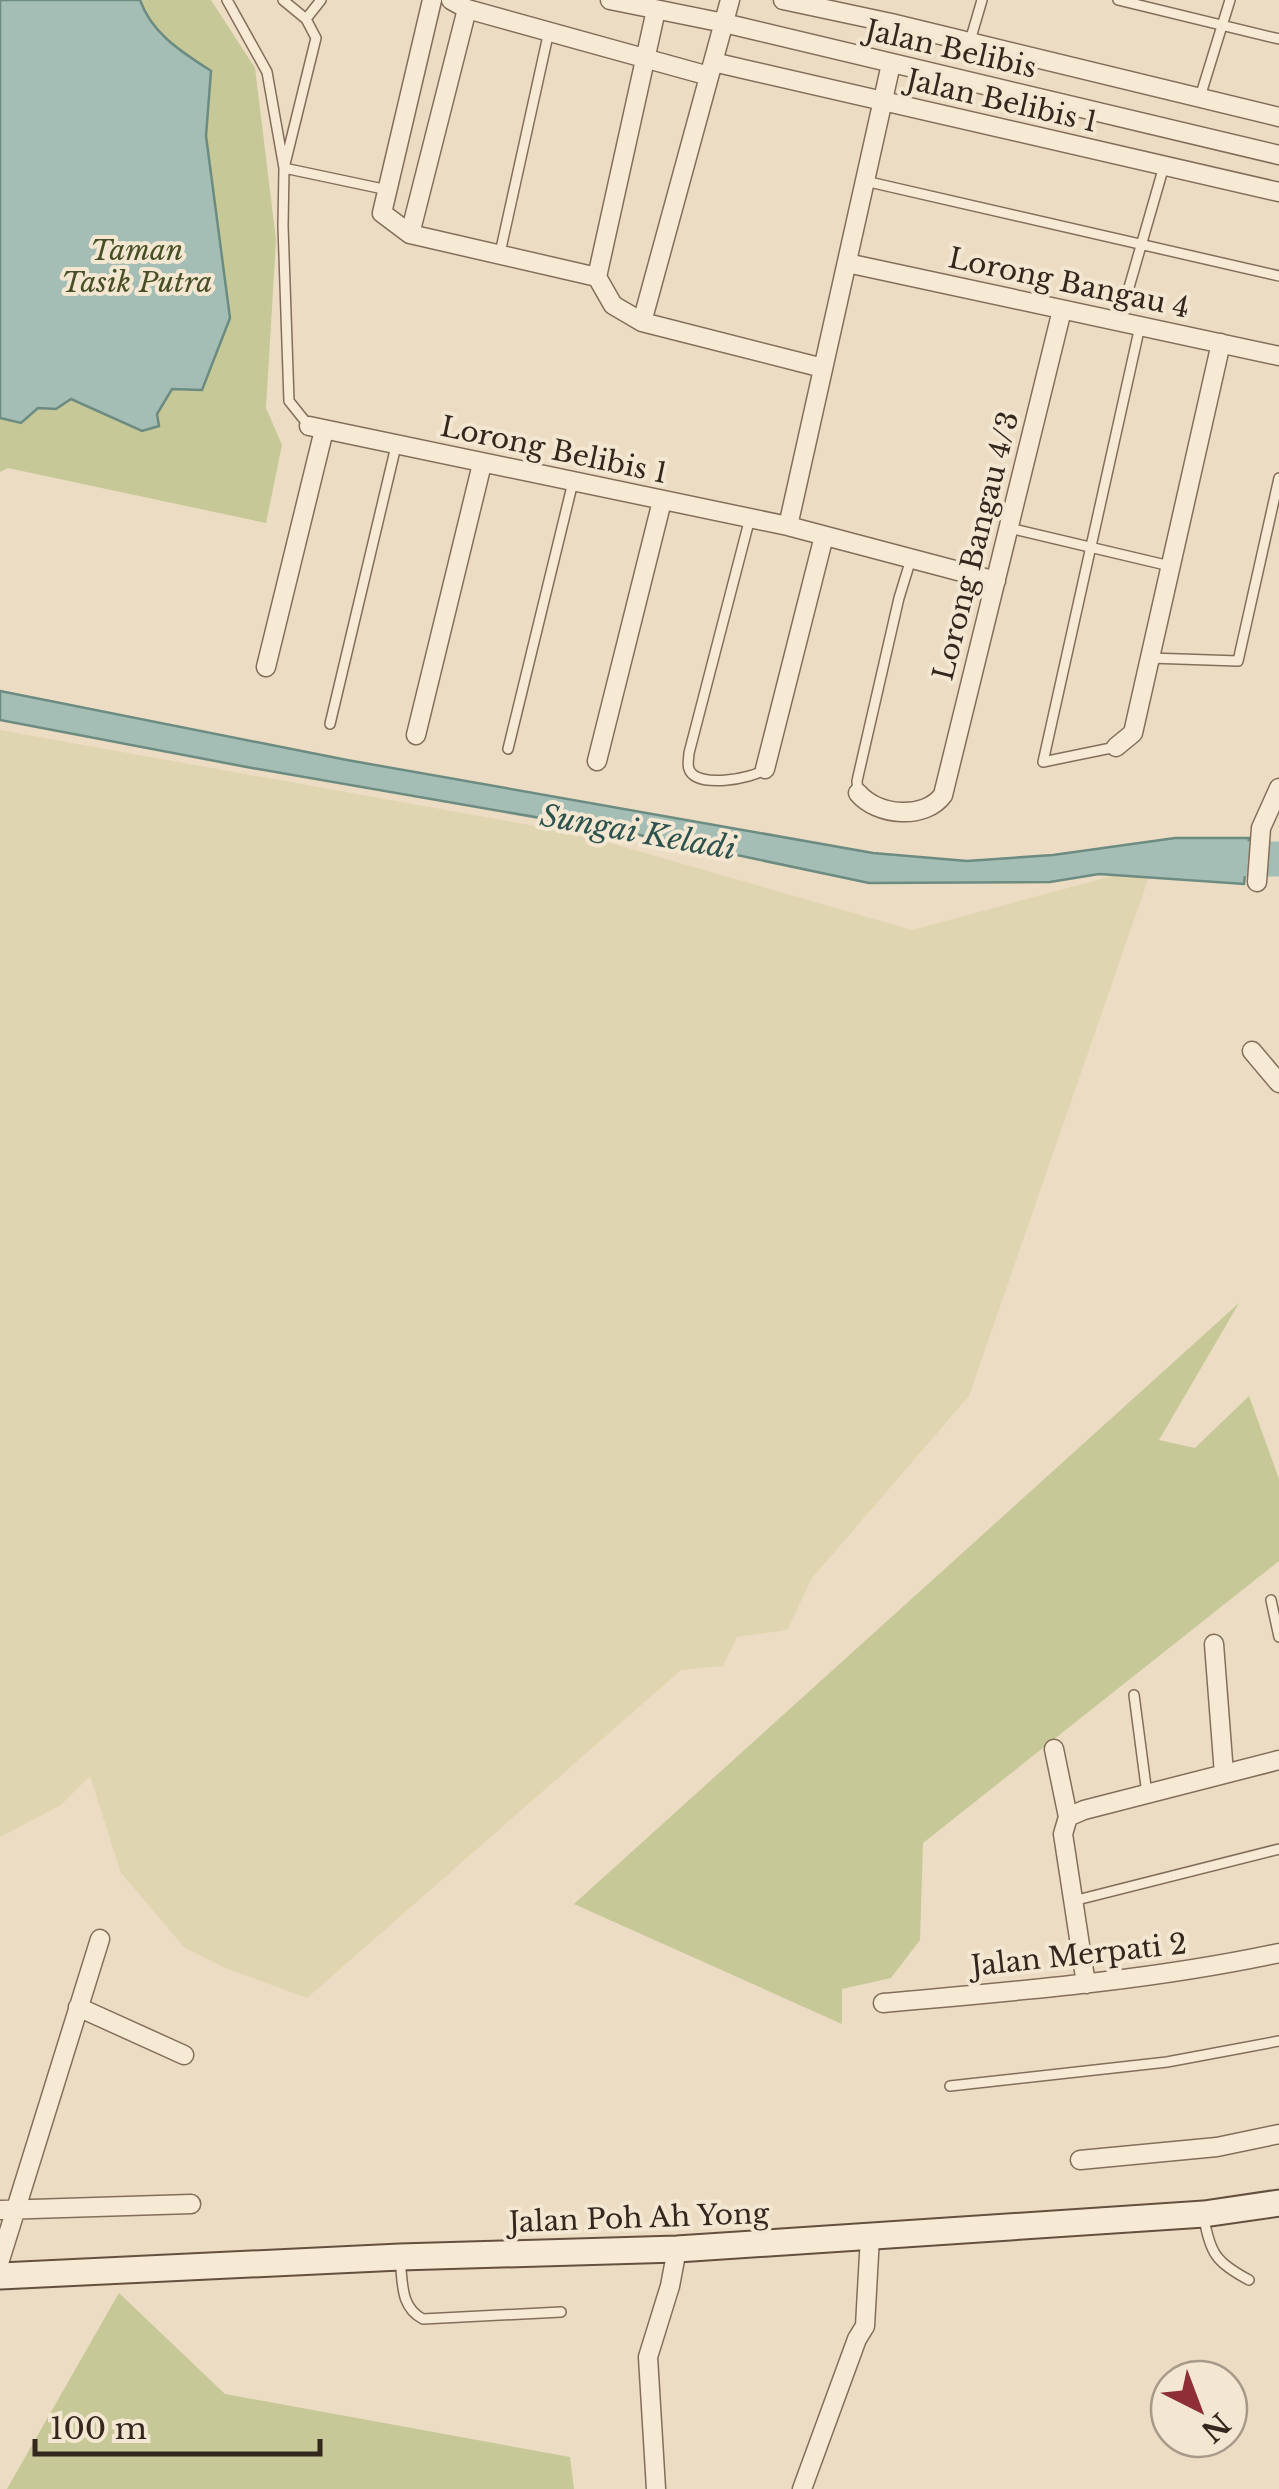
<svg xmlns="http://www.w3.org/2000/svg" width="1279" height="2489" viewBox="0 0 1279 2489" font-family="'Libre Baskerville',serif">
<style>
.farmland{fill:#e0d5b1}
.green{fill:#c6c897}
.water{fill:#a5beb5;stroke:#6c8b81;stroke-width:2.5}
.lines{fill:none;stroke-linecap:round;stroke-linejoin:round}
.river{stroke:#a5beb5;stroke-width:35}
.lane-casing{stroke:#846e5b;stroke-width:12}
.street-casing{stroke:#846e5b;stroke-width:21}
.secondary-casing{stroke:#654f3e;stroke-width:29}
.lane{stroke:#f6ead5;stroke-width:9}
.street{stroke:#f6ead5;stroke-width:18}
.secondary{stroke:#f6ead5;stroke-width:25}
.labels{text-anchor:middle;dominant-baseline:central;stroke-width:8;stroke-linejoin:round;paint-order:stroke}
.street-label{font-size:28px;fill:#34271e;stroke:#f3e7d2}
.park-label{font-size:28px;font-style:italic;fill:#484f26;stroke:#f3e7d2}
.water-label{font-size:30px;font-style:italic;fill:#2e534e;stroke:#f3e7d2}
</style>
<rect width="100%" height="100%" fill="#ebdcc3"/>
<path class="farmland" d="M0,730L579,834L912,930L1153,865L969,1396L812,1578L787,1630L737,1637L723,1666L681,1670L307,1998L223,1967L185,1948L121,1873L90,1776L61,1805L0,1837Z"/>
<path class="green" d="M0,0H211L255,68L276,240L266,408L282,445L266,523L8,468L0,472Z
M1239,1303L1159,1440L1195,1448L1249,1396L1279,1479V1561L923,1843L920,1940L891,1978L842,1989V2024L574,1904Z
M119,2293L225,2394L570,2457L574,2489H7Z"/>
<path class="water" d="M0,0H140C152,34 182,52 211,71L206,136L230,318L202,390L172,389L157,414L159,426L142,431L71,399L56,409L38,408L21,423L0,418Z
M0,691L347,760L873,853L967,861L1053,855L1175,838H1249L1244,884L1099,874L1050,882L869,883L656,838L252,768L0,720Z"/>
<g class="lines">
<path class="river" d="M1201,858L1279,859"/>
<defs>
<path id="lane" d="M227,0L267,72L284,168L283,226L289,401L309,426
M283,0L306,19L316,38L284,168L388,190
M1118,0L1279,39
M306,19L321,0
M970,41L982,0
M1200,97L1230,0
M865,181L1279,276
M500,253L549,31
M1119,322L1164,166
M750,518L689,753C689,758 687,764 689,769C696,789 753,779 765,769
M1009,528L1170,566
M1150,658L1238,661L1279,478
M330,724L396,446
M1116,747L1043,762L1140,326
M508,749L573,482
M858,793L857,781L899,598L911,559
M1271,1600L1279,1637
M1134,1695L1147,1794
M1073,1901L1279,1849
M950,2086L1167,2062L1279,2041
M1204,2218C1210,2254 1217,2263 1249,2280
M400,2260C403,2283 400,2307 423,2319L561,2312"/>
<path id="street" d="M432,0L382,213L410,234L597,277L613,305L642,322L823,368
M451,0L467,9L709,76
M610,0L724,23L1279,155
M783,0L891,23L1279,117
M713,62L1279,192
M410,234L467,9
M847,263L1279,356
M597,277L656,10
M642,322L730,0
M309,426L788,526L996,581
M788,526L891,64
M266,667L324,430
M416,735L482,464
M1116,747L1133,733L1221,343
M597,761L662,501
M765,769L824,536
M858,793C877,816 925,820 943,795L1062,310
M1257,882L1261,828L1279,788
M1252,1051L1279,1083
M1214,1644L1224,1774
M1054,1749L1068,1817L1063,1834L1086,1984
M1068,1817L1084,1810L1279,1760
M883,2003C1016,1991 1148,1981 1279,1953
M78,2007L184,2055
M1080,2160L1217,2147L1279,2134
M0,2210L191,2204
M0,2260L100,1939
M656,2489L648,2357L670,2286L677,2249
M802,2489L857,2339L865,2326L870,2237"/>
<path id="secondary" d="M0,2276L400,2257L677,2249L1204,2214L1279,2203"/>
</defs>
<use href="#lane" class="lane-casing"/>
<use href="#street" class="street-casing"/>
<use href="#secondary" class="secondary-casing"/>
<use href="#lane" class="lane"/>
<use href="#street" class="street"/>
<use href="#secondary" class="secondary"/>
</g>
<g class="labels">
<g class="street-label">
<text transform="translate(951 49) rotate(13)">Jalan Belibis</text>
<text transform="translate(1002 101) rotate(13)">Jalan Belibis 1</text>
<text transform="translate(1069 283) rotate(12)">Lorong Bangau 4</text>
<text transform="translate(554 450) rotate(12)">Lorong Belibis 1</text>
<text transform="translate(976 546) rotate(-76)">Lorong Bangau 4/3</text>
<text transform="translate(1079 1955) rotate(-6)">Jalan Merpati 2</text>
<text transform="translate(639 2218) rotate(-2)">Jalan Poh Ah Yong</text>
</g>
<g class="park-label">
<text x="137" y="250">Taman<tspan x="137" dy="32">Tasik Putra</tspan></text>
</g>
<g class="water-label">
<text transform="translate(638 832) rotate(10)">Sungai Keladi</text>
</g>
</g>
<g transform="translate(1199 2409) rotate(138)"><circle r="48" fill="#f3e7d2" stroke="#a79a8a" stroke-width="2.5"/>
<path d="M0-8L18 38L0 25L-18 38Z" fill="#8e2f36"/>
<text y="-15" font-size="28" font-weight="bold" text-anchor="middle" fill="#34271e">N</text>
</g>
<path d="M35 2439v15h285v-15" fill="none" stroke="#34271e" stroke-width="5"/>
<text x="50" y="2439" font-size="30" fill="#34271e" stroke="#f3e7d2" stroke-width="8" paint-order="stroke">100 m</text>
</svg>
